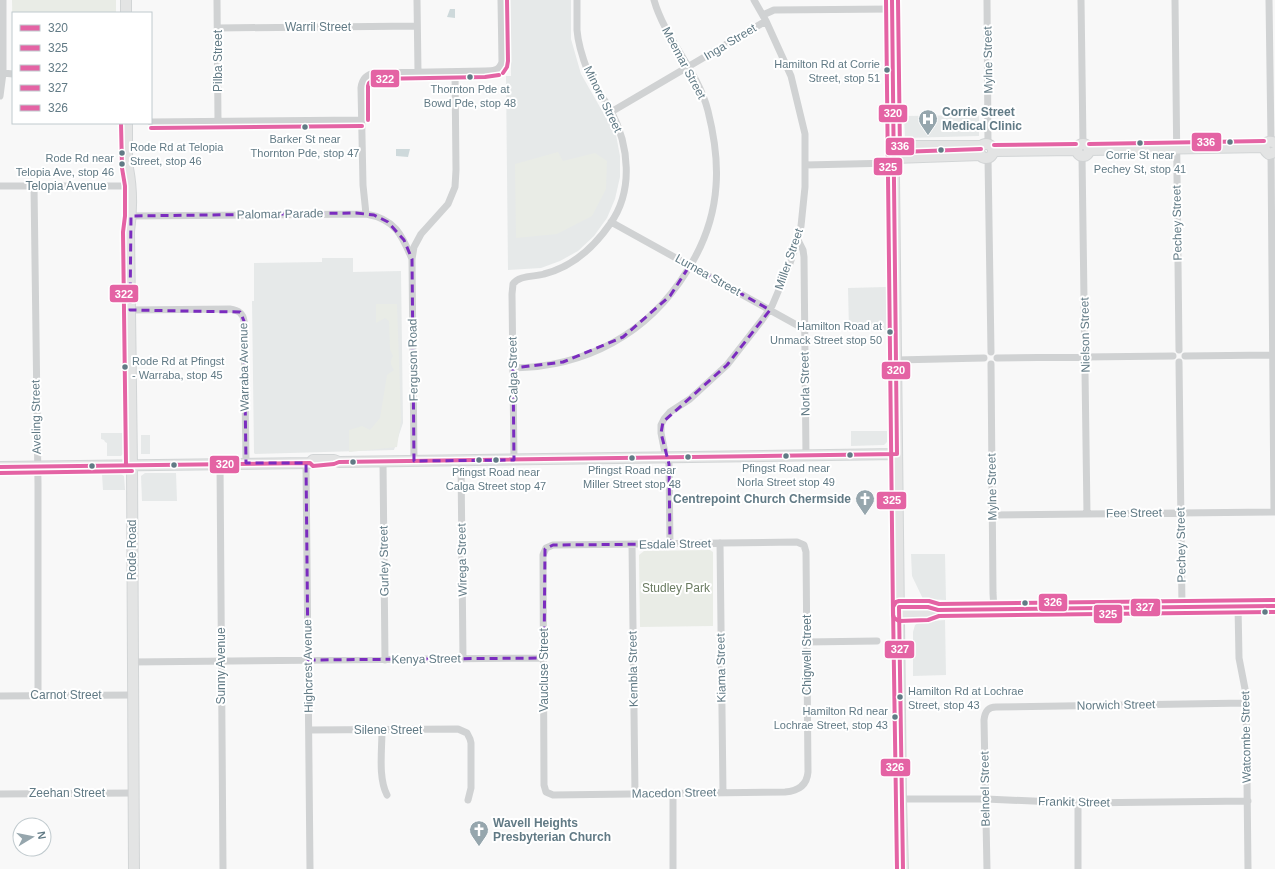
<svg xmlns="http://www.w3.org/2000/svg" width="1275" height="869" viewBox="0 0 1275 869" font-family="Helvetica,sans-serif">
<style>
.built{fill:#e6e9e9}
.green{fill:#e9ece6}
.water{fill:#ced9db}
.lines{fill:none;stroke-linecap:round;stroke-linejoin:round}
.secondary-casing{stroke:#d2d5d6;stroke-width:12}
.street{stroke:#d0d2d3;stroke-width:7}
.secondary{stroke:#e3e4e4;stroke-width:10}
.bus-1-casing{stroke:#fff;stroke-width:7}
.bus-2-casing{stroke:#fff;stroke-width:7}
.bus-3-casing{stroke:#fff;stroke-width:7}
.bus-4-casing{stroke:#fff;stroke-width:7}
.bus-5-casing{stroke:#fff;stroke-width:7}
.bus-6-casing{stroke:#fff;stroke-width:7}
.bus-1{stroke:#e463a4;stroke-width:4}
.bus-2{stroke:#e463a4;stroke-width:4}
.bus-3{stroke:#e463a4;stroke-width:4}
.bus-4{stroke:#e463a4;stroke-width:4}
.bus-5{stroke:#e463a4;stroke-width:4}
.bus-6{stroke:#e463a4;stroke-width:4}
.marked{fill:none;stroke:#7b2cbf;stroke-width:3;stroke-dasharray:8 5;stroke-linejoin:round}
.bus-dot{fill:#617a85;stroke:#fff;stroke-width:1.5}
.labels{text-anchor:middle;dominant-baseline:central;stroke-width:4;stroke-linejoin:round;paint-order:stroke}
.bus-label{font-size:11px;fill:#617a85;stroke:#fff}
.street-label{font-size:12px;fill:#617a85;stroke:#fff}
.poi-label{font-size:12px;font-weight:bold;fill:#617a85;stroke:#fff;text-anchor:start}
.park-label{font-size:12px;fill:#6a7b61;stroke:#fff}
.line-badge{stroke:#fff;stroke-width:1.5}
.badge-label{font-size:11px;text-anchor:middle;font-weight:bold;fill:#fff}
</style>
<rect width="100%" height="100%" fill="#f8f8f8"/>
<path class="built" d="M510,0H571V39L581,74L616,135L620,156V177L615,199L607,218L594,236L578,251L560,261L541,268L508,270L506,76H511Z
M979,115V136L905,138L904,116Z
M322,258H353V272L401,271L403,423L394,450L255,454L254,453L252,301H254V263L322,262Z
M886,287L887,330H849L848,288Z
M851,431H887V442L884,445L851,446Z
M101,433H123V454L121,456H107V443L105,442L104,440L101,439Z
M141,435H150V454H141Z
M145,473H176L177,501H142L141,476Z
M102,474H121L124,476L125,490H103Z
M911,554H945L946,600L923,599L912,576Z
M945,620L946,675L913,676V632L915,625L920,622Z"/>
<path class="green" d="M12,0H116V13H13V62Z
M558,152L563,161L595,153L607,161L606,189L592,216L557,234L516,238L515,164Z
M376,304H397L401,420L397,447L349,452V430L362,426L370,430L380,418L387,375L394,370C390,364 390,361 393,356L390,349L389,321L385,318L376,323Z
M710,550L713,552V626L640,627L639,555L644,551Z"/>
<path class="water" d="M450,9H455V18L447,17Z
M396,149H410L408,157L396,156Z"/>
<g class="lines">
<defs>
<path id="secondary" d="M126,0V13
M892,0L901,799L903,869
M1275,143C1266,138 1260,148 1269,154L1275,152
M1077 150a6 6 0 1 1 12 0a6 6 0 1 1-12 0Z
M979 151a7 7 0 1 1 14 0a7 7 0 1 1-14 0Z
M894,146H981
M1089,150L1264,147
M994,151L1076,150
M894,158L981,155
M128,168C132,189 132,210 129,232L132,465L134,869
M127,173V123
M0,467L310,463L313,460H334L339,462L897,454
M899,607H928L938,610
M899,615L928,614L938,610L1275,606"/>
</defs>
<use href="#secondary" class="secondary-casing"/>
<path class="street" d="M217,0L218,121
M417,0L418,72
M987,0L988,144
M1081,0L1083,143
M1175,0L1179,350
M1269,0L1271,141
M763,15L774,10L892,9
M218,28L417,26
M3,73L13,74
M0,96L3,73V0
M611,112L766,21
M151,122L362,120
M1271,154L1274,512
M1082,156L1087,514
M988,158L991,352
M805,165L894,163
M0,186H131
M34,186L38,484V695
M366,214L363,185L361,88C362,79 367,74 376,73L485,71C493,71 499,71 502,62L501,0
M128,216L366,214C395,219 402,235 412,259
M611,222L804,329
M798,240L803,250L804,257L806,456
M130,310L230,309C238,310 243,313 244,321L246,463
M1185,356L1275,355
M997,358L1173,356
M896,360L984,358
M1179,362L1182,607
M991,364L993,593L994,610
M513,368C586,367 648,334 687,271C703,246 714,216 716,186C718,161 714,135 708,111C698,71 665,39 654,0
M514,460L512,294L513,284C519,275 535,277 544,274C572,267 594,247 610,224C634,191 629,145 611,111C604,98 593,85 588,72C583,59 578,44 577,30C577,20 577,10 577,0
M414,461L412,259L414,247L421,234L448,204L455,187L456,170L455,72
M461,461L463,659
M383,462L385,660
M220,463L223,869
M306,463L310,869
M992,515L1275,512
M797,542L804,545L806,552L808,772C807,785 798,791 785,792L553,795L546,792L544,785L543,555L546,548L553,545Z
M720,543L723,793
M632,544L635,794
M670,544L669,464L665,453L661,433V425L664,419L670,412L690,399L727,365L762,320L772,306L789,266L798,240L801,226L805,187V134L791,76L766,21L754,0
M1238,606L1239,658L1246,694L1248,869
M806,642L877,641
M132,662L544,658
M0,696L132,695
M309,730L458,729L467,733L470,739L471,743V788L468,800
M382,730C382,751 378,777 387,795
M673,793V869
M0,794L133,793
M901,799H986L1078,803L1248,801
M1078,803V869
M987,869L984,720C985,711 988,707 996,707L1246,703"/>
<use href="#secondary" class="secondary"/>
<defs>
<path id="bus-1" d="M892,0L897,454
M0,467L310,463L313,466L334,464L339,462L897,454"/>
<path id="bus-2" d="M886,0L893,615L894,618L899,621L928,620L939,616L1275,612"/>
<path id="bus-3" d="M503,73L507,67L508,61L507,0
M368,120V86L369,83L374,79L485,77L499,75
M121,123L122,168L125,186V216L123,232L126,465
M151,128L362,126
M0,473L132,471"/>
<path id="bus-4" d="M903,869L899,607H928L938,610L1275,606"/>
<path id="bus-5" d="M897,869L893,607L896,602L899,601H929L939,604L1275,600"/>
<path id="bus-6" d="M898,0L900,152L981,149
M1089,144L1264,141
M994,145L1076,144"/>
</defs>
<use href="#bus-1" class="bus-1-casing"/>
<use href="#bus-2" class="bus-2-casing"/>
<use href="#bus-3" class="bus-3-casing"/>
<use href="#bus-4" class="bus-4-casing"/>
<use href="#bus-5" class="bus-5-casing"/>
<use href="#bus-6" class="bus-6-casing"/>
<use href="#bus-1" class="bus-1"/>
<use href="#bus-2" class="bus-2"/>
<use href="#bus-3" class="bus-3"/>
<use href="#bus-4" class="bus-4"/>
<use href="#bus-5" class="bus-5"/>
<use href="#bus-6" class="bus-6"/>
</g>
<path class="marked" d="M356,213L374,215L388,222L404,240L412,259L414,461L514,460L513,368L563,362L623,337L670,296L690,265L770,310L727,365L663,422L661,433L669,464L670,544L553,545L545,549L544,658L308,660L306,463H246L244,321L240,312L130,310L131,216Z"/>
<defs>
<symbol id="hospital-pin" viewBox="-11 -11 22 30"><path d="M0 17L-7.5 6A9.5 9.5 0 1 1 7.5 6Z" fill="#96a6ad" stroke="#fff"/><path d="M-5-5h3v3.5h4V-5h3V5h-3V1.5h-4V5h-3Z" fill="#fff"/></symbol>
<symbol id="church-pin" viewBox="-11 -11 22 30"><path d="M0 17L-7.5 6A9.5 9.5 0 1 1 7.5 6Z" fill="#96a6ad" stroke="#fff"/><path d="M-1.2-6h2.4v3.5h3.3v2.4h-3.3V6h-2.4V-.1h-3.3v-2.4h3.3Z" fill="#fff"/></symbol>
</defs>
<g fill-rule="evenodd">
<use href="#hospital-pin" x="917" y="108" width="22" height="30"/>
<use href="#church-pin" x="854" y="488" width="22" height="30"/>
<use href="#church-pin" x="468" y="819" width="22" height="30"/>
</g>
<g class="bus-dot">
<circle cx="887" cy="70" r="3.5"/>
<circle cx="470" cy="77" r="3.5"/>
<circle cx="305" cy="127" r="3.5"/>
<circle cx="1230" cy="142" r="3.5"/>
<circle cx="1140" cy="143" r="3.5"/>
<circle cx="941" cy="150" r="3.5"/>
<circle cx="122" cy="153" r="3.5"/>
<circle cx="122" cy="164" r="3.5"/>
<circle cx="890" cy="332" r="3.5"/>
<circle cx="125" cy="367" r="3.5"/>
<circle cx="850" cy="455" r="3.5"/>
<circle cx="786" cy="456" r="3.5"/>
<circle cx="688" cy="457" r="3.5"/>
<circle cx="632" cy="458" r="3.5"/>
<circle cx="479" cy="460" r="3.5"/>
<circle cx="496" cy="460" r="3.5"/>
<circle cx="353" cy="462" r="3.5"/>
<circle cx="174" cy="465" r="3.5"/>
<circle cx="92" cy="466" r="3.5"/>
<circle cx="1025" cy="603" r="3.5"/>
<circle cx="1265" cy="612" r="3.5"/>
<circle cx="900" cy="697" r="3.5"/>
<circle cx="895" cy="717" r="3.5"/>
</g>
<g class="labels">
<g class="bus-label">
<text x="880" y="64" text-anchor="end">Hamilton Rd at Corrie<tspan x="880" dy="14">Street, stop 51</tspan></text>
<text x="470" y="89">Thornton Pde at<tspan x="470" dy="14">Bowd Pde, stop 48</tspan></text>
<text x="305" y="139">Barker St near<tspan x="305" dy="14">Thornton Pde, stop 47</tspan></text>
<text x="130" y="147" text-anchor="start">Rode Rd at Telopia<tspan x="130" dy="14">Street, stop 46</tspan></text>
<text x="1140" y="155">Corrie St near<tspan x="1140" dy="14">Pechey St, stop 41</tspan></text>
<text x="114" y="158" text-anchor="end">Rode Rd near<tspan x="114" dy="14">Telopia Ave, stop 46</tspan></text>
<text x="882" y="326" text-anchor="end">Hamilton Road at<tspan x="882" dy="14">Unmack Street stop 50</tspan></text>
<text x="132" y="361" text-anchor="start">Rode Rd at Pfingst<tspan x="132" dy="14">- Warraba, stop 45</tspan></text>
<text x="786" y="468">Pfingst Road near<tspan x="786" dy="14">Norla Street stop 49</tspan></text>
<text x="632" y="470">Pfingst Road near<tspan x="632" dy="14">Miller Street stop 48</tspan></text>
<text x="496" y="472">Pfingst Road near<tspan x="496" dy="14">Calga Street stop 47</tspan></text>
<text x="908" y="691" text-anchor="start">Hamilton Rd at Lochrae<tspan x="908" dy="14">Street, stop 43</tspan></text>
<text x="888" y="711" text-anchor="end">Hamilton Rd near<tspan x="888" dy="14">Lochrae Street, stop 43</tspan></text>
</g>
<g class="street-label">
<text x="318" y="27">Warril Street</text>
<text transform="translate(730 42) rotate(-31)">Inga Street</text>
<text transform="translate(988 60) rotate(-91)">Mylne Street</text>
<text transform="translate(218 61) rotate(-90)">Pilba Street</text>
<text transform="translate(684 63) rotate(62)">Meemar Street</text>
<text transform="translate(603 99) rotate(64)">Minore Street</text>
<text x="66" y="186">Telopia Avenue</text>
<text transform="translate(280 214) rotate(-1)">Palomar Parade</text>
<text transform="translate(1177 223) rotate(-91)">Pechey Street</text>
<text transform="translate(789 259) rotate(-71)">Miller Street</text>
<text transform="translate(708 275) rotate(29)">Lurnea Street</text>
<text transform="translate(1085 335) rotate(-91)">Nielson Street</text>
<text transform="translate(413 360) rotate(-91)">Ferguson Road</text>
<text transform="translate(244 367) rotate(-91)">Warraba Avenue</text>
<text transform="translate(513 370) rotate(-91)">Calga Street</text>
<text transform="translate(805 384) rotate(-91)">Norla Street</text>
<text transform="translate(36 417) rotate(-91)">Aveling Street</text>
<text transform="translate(992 487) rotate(-91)">Mylne Street</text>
<text transform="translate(1134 513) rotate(-1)">Fee Street</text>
<text transform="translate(675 544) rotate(-1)">Esdale Street</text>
<text transform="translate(1181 545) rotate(-91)">Pechey Street</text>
<text transform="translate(132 550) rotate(-90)">Rode Road</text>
<text transform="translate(462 560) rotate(-91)">Wirega Street</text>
<text transform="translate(384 561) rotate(-91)">Gurley Street</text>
<text transform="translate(807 655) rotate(-90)">Chigwell Street</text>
<text transform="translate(426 659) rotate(-1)">Kenya Street</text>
<text transform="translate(221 666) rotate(-90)">Sunny Avenue</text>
<text transform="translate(308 666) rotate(-91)">Highcrest Avenue</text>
<text transform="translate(721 668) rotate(-91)">Kiama Street</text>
<text transform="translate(633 669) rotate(-91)">Kembla Street</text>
<text transform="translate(544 670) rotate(-90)">Vaucluse Street</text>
<text x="66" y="695">Carnot Street</text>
<text transform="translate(1116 705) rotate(-1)">Norwich Street</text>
<text x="388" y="730">Silene Street</text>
<text transform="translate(1246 737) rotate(-91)">Watcombe Street</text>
<text transform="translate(985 789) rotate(-91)">Belnoel Street</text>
<text x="67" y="793">Zeehan Street</text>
<text transform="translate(674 793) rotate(-1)">Macedon Street</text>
<text transform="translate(1074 802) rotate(1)">Frankit Street</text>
</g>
<g class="poi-label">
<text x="942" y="112">Corrie Street<tspan x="942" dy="14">Medical Clinic</tspan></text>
<text x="851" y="499" text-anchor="end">Centrepoint Church Chermside</text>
<text x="493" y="823">Wavell Heights<tspan x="493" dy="14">Presbyterian Church</tspan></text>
</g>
<g class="park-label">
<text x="676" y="588">Studley Park</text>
</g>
</g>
<g class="line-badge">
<rect x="370" y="69" width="30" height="19" rx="4" fill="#e463a4"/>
<rect x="878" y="104" width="30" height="19" rx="4" fill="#e463a4"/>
<rect x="1191" y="132" width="31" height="20" rx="4" fill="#e463a4"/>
<rect x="885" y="137" width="30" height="19" rx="4" fill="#e463a4"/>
<rect x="873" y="157" width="30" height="19" rx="4" fill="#e463a4"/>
<rect x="109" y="284" width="30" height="19" rx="4" fill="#e463a4"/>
<rect x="881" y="361" width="30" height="19" rx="4" fill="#e463a4"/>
<rect x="209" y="455" width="31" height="19" rx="4" fill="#e463a4"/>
<rect x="876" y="491" width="31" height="19" rx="4" fill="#e463a4"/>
<rect x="1038" y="593" width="30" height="19" rx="4" fill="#e463a4"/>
<rect x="1130" y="598" width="31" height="19" rx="4" fill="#e463a4"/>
<rect x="1093" y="604" width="30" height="20" rx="4" fill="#e463a4"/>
<rect x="884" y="640" width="31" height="19" rx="4" fill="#e463a4"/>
<rect x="880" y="758" width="31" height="19" rx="4" fill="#e463a4"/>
</g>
<g class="badge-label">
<text x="385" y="83">322</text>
<text x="893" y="117">320</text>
<text x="1206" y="146">336</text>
<text x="900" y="150">336</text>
<text x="888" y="171">325</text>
<text x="124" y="298">322</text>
<text x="896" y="374">320</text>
<text x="225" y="468">320</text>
<text x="892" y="504">325</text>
<text x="1053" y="606">326</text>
<text x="1145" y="611">327</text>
<text x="1108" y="618">325</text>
<text x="900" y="653">327</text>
<text x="895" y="771">326</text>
</g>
<rect x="12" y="12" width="140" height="112" fill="#ffffff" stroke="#c0cace"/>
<rect x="20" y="25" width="20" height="6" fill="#e463a4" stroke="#c0cace"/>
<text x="48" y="32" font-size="12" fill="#617a85">320</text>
<rect x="20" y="45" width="20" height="6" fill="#e463a4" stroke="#c0cace"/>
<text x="48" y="52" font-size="12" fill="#617a85">325</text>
<rect x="20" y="65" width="20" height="6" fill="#e463a4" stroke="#c0cace"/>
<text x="48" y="72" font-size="12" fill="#617a85">322</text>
<rect x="20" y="85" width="20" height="6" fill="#e463a4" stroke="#c0cace"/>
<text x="48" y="92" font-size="12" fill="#617a85">327</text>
<rect x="20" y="105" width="20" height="6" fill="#e463a4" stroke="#c0cace"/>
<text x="48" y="112" font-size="12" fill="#617a85">326</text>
<g transform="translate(32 837) rotate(80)"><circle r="19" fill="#ffffff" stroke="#c0cace"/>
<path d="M0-3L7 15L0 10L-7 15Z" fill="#96a6ad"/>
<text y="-6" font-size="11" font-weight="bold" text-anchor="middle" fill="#617a85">N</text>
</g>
</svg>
